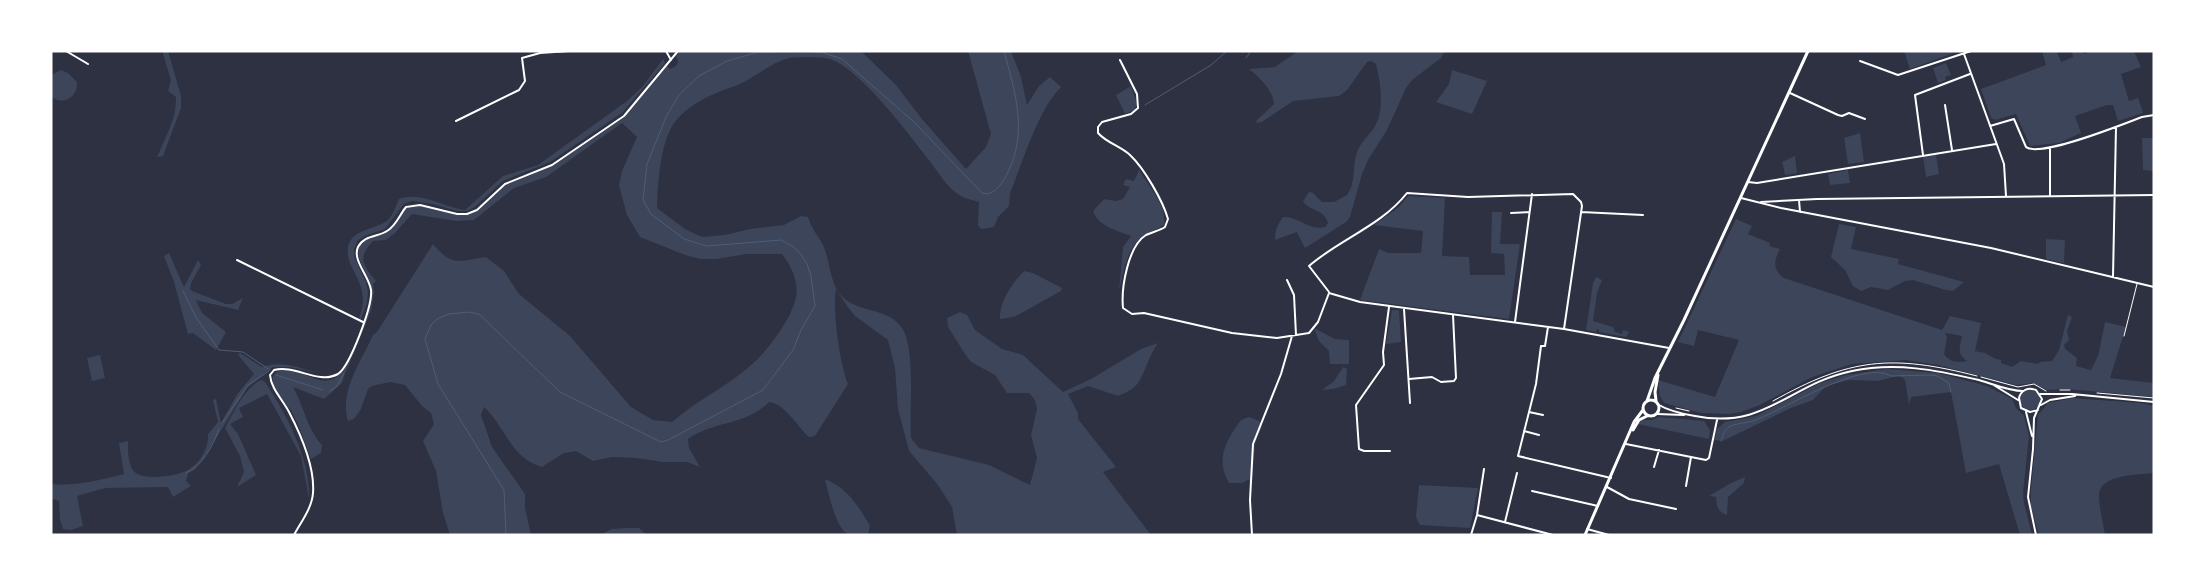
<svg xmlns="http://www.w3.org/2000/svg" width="2205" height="586" viewBox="0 0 2205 586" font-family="Quicksand,sans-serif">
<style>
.green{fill:#3c4559;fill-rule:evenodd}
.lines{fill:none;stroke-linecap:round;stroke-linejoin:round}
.stream{stroke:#4f5d75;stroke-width:1}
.path{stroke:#fff;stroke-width:1}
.service{stroke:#fff;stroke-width:1}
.minor{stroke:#fff;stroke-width:2}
.secondary{stroke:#fff;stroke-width:3}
</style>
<rect width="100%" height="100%" fill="#2d3142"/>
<path class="green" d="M162,51H168L181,96V108L163,156L157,157C165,138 177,118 176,97L168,91L171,80Z
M680,51H861L896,85L922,119L966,169L986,147L991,134L968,51H1011L1021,77L1027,105L1039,86L1050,77L1061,87C1038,110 1023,162 1010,193L1009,206L998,217L994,227L981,229L978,225L979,202C973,200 966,199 961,196C946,188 938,171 928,159C909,134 859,68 830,59C824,57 795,57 789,58C767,64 752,81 732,87C714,93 692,103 679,117C660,136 658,182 657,208L685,229L702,237L725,235L750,229L784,225L801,216L808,217C812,229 816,233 822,243C831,260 829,287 845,299C863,313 888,308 902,328C916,349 909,411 911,438L919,448L989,465L1030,485L1037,458L1031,435L1037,409L1035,400L1029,393H1007L995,375L971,362L965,354L948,327L947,318L960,312L967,315L975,330L1002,349L1023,355L1063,392L1091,379L1141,349L1158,343C1149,355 1146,371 1138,383C1133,390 1125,393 1118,396L1088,386L1068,394L1078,413V419L1116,467L1103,472L1151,535H957L952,507L938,485L909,451L898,409L895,368L888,340L855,316L847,306L836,289C832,310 840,364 848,384L815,436L809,437C798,427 784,403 769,402C743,427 714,420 688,439L689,448L700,467L687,462H663L636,458L612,457L593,461L576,451L564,453L542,467C511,459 505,426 484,407L481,415L492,447L525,494V508L531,535H450L443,513L436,471L423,441L434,424L431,413L422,406L405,385L390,382L372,386L368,389L361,409L354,419L348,421C339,391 361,362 373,335L377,332L433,244C452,267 459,261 486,257L504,271L519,294L570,336L631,407L653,420L672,422C696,401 726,387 750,366C767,352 792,318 796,297C799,281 791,266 782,254H746L717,259H700L685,255L640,237L627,215L619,186L622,171L637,137L622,123L546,177L514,188L474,220L456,221L412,214L395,233L386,240L373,241C357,258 363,265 376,281L373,284L374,292L371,311L345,374L342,383L324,399L293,387C304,406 307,429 322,445L321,453L311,459C305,443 300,427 292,412C286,403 275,394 273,383C271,378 275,372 279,371C304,362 322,400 346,367C354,350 373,309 372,292C372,277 355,262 359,248C363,236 379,238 388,232C396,227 400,215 406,208L420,206L456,215H468L478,211L506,185L552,166L625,117L667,66L670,69L676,66L678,62L676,56Z
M1298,51H1445L1441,58L1412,80L1406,88L1387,130L1368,160L1362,174L1350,217L1346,222L1305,248L1297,232L1275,240C1275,231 1277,225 1283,217C1299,216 1308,231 1325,227L1328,223C1324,208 1309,212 1303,201L1309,192L1313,193L1322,202H1334L1347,195C1357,181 1351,166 1358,150C1362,140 1373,132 1377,122C1384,106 1380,80 1376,64L1371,61L1367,62L1347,90L1339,96L1293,101L1262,122L1256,123L1257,120L1274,104C1273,90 1259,77 1249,69L1275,67Z
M1904,51H1959L1910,69Z
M2042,51H2057L2061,62L2073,57L2072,51H2083L2084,54L2091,51H2134L2141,67L2121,74L2129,101L2138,98L2143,113L2118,121L2113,105H2107L2075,116L2081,133L2059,143L2030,146L2016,114L1995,120L1991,118L1981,89L2046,65Z
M663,59L665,63L622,113L550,162L503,181L475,207L467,211H457L432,204L412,201L404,204L385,229L367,235L358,240L354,249L355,259L366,282L368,292L367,303L361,319L359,318C373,283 344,270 348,247C352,228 376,230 388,220C393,215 396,205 399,199C422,191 442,207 465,210L503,176L538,165L627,101L643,86Z
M1946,63L1951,75L1945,77L1946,80L1938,83L1933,68Z
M61,70L68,73L77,82C78,97 64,106 51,97V75Z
M1452,70L1487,81L1472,114L1436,102L1449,84Z
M1131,86L1137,104L1134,110L1125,114L1116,95Z
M1860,133L1864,162L1848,164L1844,138Z
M2142,138H2154L2153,171L2143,170Z
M1936,155L1939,174L1926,177L1923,157Z
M1795,156L1797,173L1785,175L1782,162Z
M1139,170C1149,186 1167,206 1164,225C1158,229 1149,232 1143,236C1126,249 1124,272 1119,291L1123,247L1131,236C1117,231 1098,226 1093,211L1104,199L1116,201L1123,199L1130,187L1123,185L1126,179L1134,181Z
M1848,170L1850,183L1830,185L1828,174Z
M1408,196L1445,198L1442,256L1469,257L1470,275H1505L1504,254L1491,253L1492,212H1502L1500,244H1520L1509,319L1360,300L1379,249L1388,253H1421L1423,231L1374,225L1399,207Z
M1736,219L1752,226L1748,234L1770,243L1769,246L1780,249C1774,261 1772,269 1784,278L1942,330L1950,316L1981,323L1975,351L1985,353L1996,359L2001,360V363L2012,367L2021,361L2038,364L2040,362L2052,361L2059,350L2068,315L2072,317L2067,331L2069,340L2064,345L2065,349L2077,358L2076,366L2091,370L2098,356L2105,322L2126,327L2110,378L2154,383V397L2067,389L2047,390L2033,383L2016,385L1938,365L1906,360L1853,364L1833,370L1810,378L1760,405L1741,412L1729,414L1701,413L1664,403L1660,396L1658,380L1715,397L1739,340L1698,330L1694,346L1678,342ZM1945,333L1962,336C1960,348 1956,353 1967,361C1958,363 1949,362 1944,354L1947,338Z
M1839,224L1856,227L1851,249L1899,259L1898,264L1964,282L1953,291L1946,290L1913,280L1905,281L1888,290L1871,287L1861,291L1853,286L1845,270L1831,257Z
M2046,239L2065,240L2064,263L2046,259Z
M169,253L184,287L198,260L201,265L191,283L190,289L192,291L226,304H232L243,298L238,310L196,300L202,313L226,332L216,350L193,333L188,334L174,282L164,256Z
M1024,271L1033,273L1062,288L1061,291L1014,317L1000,319C999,302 1012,283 1024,271Z
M1596,277L1602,280L1597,293L1593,321L1613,327L1615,332L1622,334L1623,330L1629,332L1626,337L1599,332V330L1597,329L1596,332L1586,330L1593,283Z
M1392,310H1399L1401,342L1386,344Z
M1314,328L1335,339L1349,340V364H1330L1329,351L1319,341Z
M240,353L262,367C282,360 299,368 319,373L289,367H273L247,388L204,458L194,470L188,473L186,481L191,486L173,497L168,487L105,488L77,496L83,526L71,530L63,529L60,520L59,501L51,498V484C77,486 100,480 124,474L119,443L128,441C128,450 128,461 132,469C140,483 181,476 191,468C202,460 209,446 208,434L218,422L213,400L216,399L221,423L238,393L254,374L238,355Z
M100,355L105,378L92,381L87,358Z
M1343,367L1347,369L1346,385L1333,389L1322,390L1334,381Z
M1887,369L1938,373L1987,386L2012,399L2016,408L2024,416L2029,436L2023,493L2024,503L2032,535H2020L1999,464L1966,473L1951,392L1911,397L1909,405L1905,380L1902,377L1897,376L1878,381L1849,380L1826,386L1813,400L1791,408L1729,438L1722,441L1714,440L1717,429L1725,422L1756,416L1818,384L1846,375Z
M261,380L265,382C286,413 311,460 309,499L301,456L267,394L239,408L243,417L230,424L238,434L256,475L237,487L244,472L240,456L225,428C234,412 244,388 261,380Z
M2020 400a10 10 0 1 1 20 0a10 10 0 1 1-20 0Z
M2072,398L2140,403L2154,406V473C2138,475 2100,474 2099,495C2099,508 2103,522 2105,535H2039L2031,507V489L2038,415L2048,403Z
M1249,417L1259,421L1262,426L1255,444L1252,482L1248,480L1242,483H1229C1215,460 1226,440 1241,420Z
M1659,417L1704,421L1710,430L1709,439L1638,424L1641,420H1652Z
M1745,477L1744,483L1728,497L1727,515C1717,511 1717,507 1716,497L1709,496L1731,483Z
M825,479C847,488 858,505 870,526L868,535C862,535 853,536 848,534C836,530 828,491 825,479Z
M1419,485L1478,488L1470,528L1420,525L1416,517Z
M626,528H639L647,535H599L612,529Z"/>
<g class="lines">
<path class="stream" d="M1246,58L1251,51
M1145,105L1211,65L1227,51
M183,291L197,319L219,350L243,352L270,370
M276,375L323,390
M330,391L337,386L344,373
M222,423L248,385L269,371
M1721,441C1723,436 1724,430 1729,427C1735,423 1750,423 1758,419C1786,408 1864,359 1891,376L1931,375L1937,376L1949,383L1951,392
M186,473C203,466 213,445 219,429
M506,535L504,490L438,384L425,339L431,325L437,319L449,314L470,312L480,315L560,392L661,442L668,440L763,390L793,350L801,330L815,306L811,276L807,264L800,253L792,246L781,240L707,246L684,239L651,214L643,200L647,164L666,117L679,95L699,76L727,61L755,53L804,51L824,53L842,59L914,122L982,193L988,194C997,191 1004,181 1008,172C1028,131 1015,92 1004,51"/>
<path class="path" d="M1981,377L2018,387L2034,384L2046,391
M2060,390H2070
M2097,393L2154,398
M1773,401C1850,358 1891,354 1977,376
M1676,408L1689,411"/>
<path class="service" d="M2124,336L2137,284"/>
<path class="minor" d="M66,51L88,64
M666,51L671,60
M1964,54L2004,164L2006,196
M1120,60L1137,94L1138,108L1131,114L1102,122L1098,127V133C1107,143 1120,146 1130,155C1144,168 1163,201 1168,219L1165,227C1159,231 1152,232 1146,235C1128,246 1121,288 1123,308L1132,314L1144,313L1232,333L1277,338L1309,333L1318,322L1329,293
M1860,61L1898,75L1971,51
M1790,93L1838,115L1842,116L1849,113L1865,119
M1945,105L1952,150
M456,121L519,90L525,81L522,58L540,53L569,51
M1990,126L2014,119L2026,147C2040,158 2123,124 2142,117L2154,115
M2050,148V196
M1923,155L1915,95L1970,74
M1748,182L1757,183L1996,144
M1741,198L1781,208L1991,248L2154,287
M1799,200L1800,212
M1761,202L1817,199L2154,195
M1581,212L1643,215
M1511,213L1529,212
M237,260L363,322
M2113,277L2116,127
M1287,280L1294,295L1296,335
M1329,292L1309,266C1340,239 1381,226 1407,193L1468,197L1573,194L1581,202L1582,206L1564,329
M1329,293L1360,302L1564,329L1669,348
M1389,307L1383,352L1384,365L1356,405L1359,449L1364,451H1390
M1404,309L1410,403
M1515,322L1532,194
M1548,327L1545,346H1541L1536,384L1518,456L1611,478
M1409,379L1432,377L1441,382L1454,381L1456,378L1453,315
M1992,384L2018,400
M2040,394H2072L2154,402
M1659,405C1669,411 1683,414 1695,416C1766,430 1789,384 1852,371C1896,362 1936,370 1979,380C1993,384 2009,391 2023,391
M2041,405L2050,400L2075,396
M1529,412L1543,415
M2026,412L2032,436
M1657,414L1684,415
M1524,431L1539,435
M1626,444L1691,457L1686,486
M1691,457L1706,460L1709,458L1717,420
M1654,467L1659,450
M1607,487L1629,499L1676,509
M1532,491L1598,506
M1477,515L1553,535
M1505,522L1517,473
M1587,529L1609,535
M294,535C301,522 312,508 313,493C315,467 301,435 289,412C283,400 271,389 270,375L274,370C295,364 318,385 338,374C350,366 373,305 371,290C369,276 352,260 358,247C364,235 378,237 387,231C396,226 400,214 406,207L420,205L457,214H467L477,210L505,184L552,165L624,116L678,51
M1252,535L1250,500L1253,444L1281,374L1292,336
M1471,535L1477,515L1484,469
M2036,535L2028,497L2033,449L2034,418L2042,399L2036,390C2028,387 2021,390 2019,398L2021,408L2030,412L2038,410"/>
<path class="secondary" d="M1643 408a8 8 0 1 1 16 0a8 8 0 1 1-16 0Z
M1647,401L1655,378L1684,320L1808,51
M1656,401L1655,392L1658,375
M1633,430L1639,420L1647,416
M1585,535L1634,422L1643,410"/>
</g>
<rect width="2205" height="586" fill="none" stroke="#ffffff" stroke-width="105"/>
</svg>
